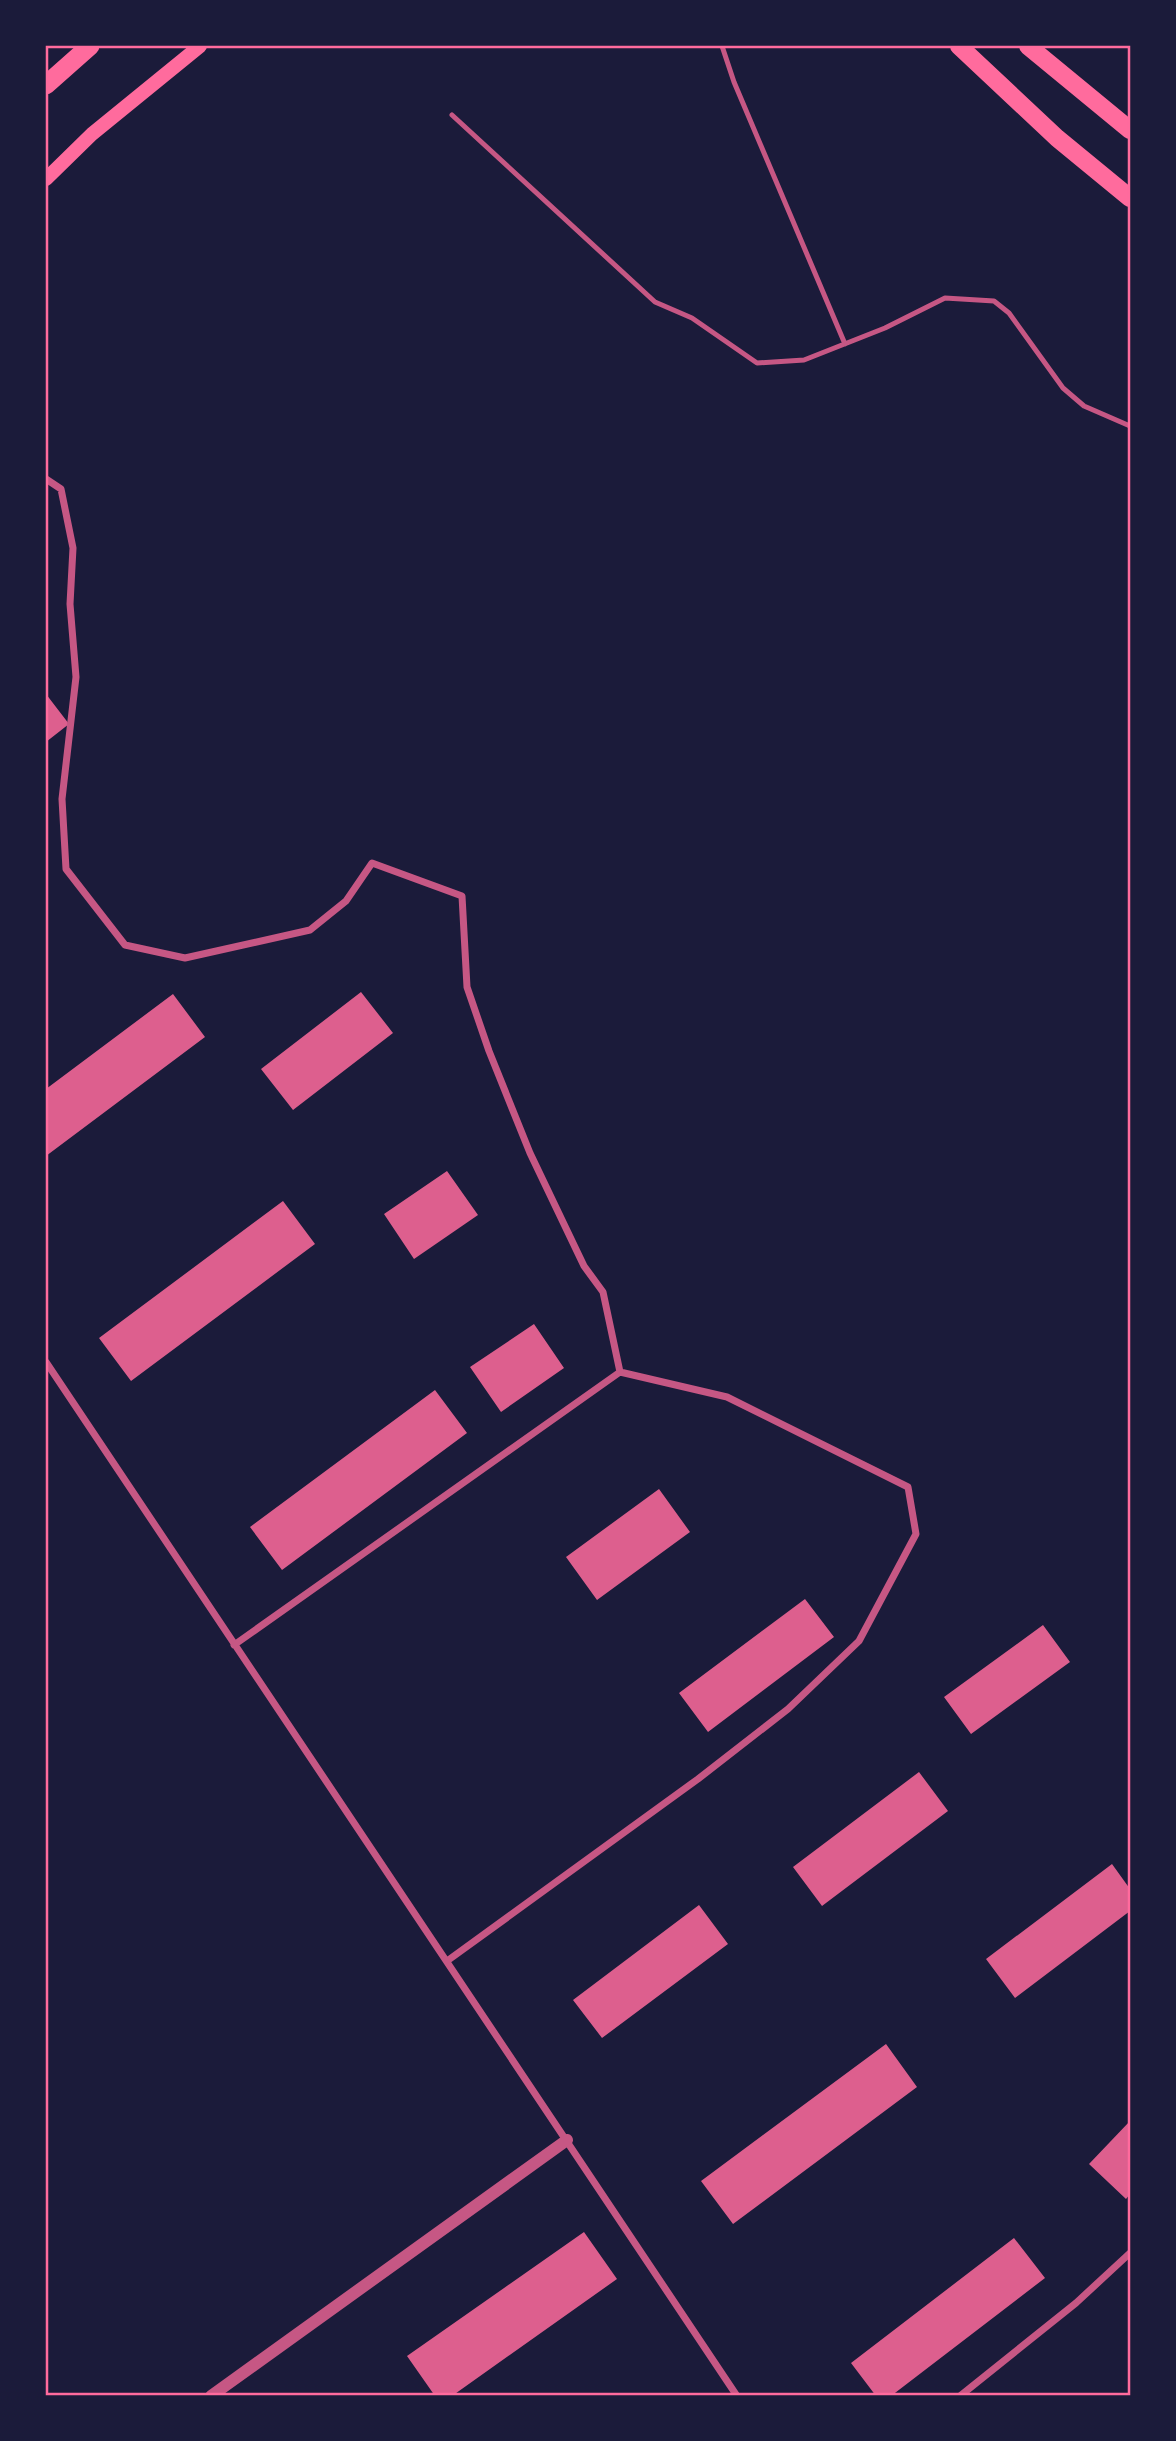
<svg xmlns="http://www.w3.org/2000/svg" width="1176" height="2441" viewBox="0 0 1176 2441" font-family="'Golos Text',sans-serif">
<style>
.building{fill:#dd5f8e}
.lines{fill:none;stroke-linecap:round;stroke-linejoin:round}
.service{stroke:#c65784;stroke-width:5}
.minor{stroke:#c65784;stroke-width:7}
.tertiary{stroke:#c65784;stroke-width:12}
.secondary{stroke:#ff6b9d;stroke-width:14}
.primary{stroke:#ff6b9d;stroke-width:18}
.trunk{stroke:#ff6b9d;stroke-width:19}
.neatline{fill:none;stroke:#ff6b9d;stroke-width:2.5}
</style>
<rect width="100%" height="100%" fill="#1b1b3a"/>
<path class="building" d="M46,694L69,724L46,742Z
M361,992L393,1033L293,1110L261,1069Z
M173,994L205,1037L46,1156V1089Z
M447,1171L478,1215L414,1259L384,1214Z
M283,1201L315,1244L131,1381L99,1338Z
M534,1324L564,1368L501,1412L470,1367Z
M435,1390L467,1433L282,1570L250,1527Z
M659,1489L690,1532L597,1600L566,1557Z
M805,1599L834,1637L708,1732L679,1693Z
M1043,1625L1070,1662L971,1734L944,1697Z
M919,1772L948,1811L822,1906L793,1867Z
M1112,1864L1130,1889V1911L1015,1998L986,1959Z
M699,1905L728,1944L602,2038L573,2000Z
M886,2044L917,2087L733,2224L701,2181Z
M1130,2121V2194L1126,2199L1089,2164Z
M584,2232L617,2279L452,2396H435L407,2356Z
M1014,2238L1045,2278L891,2396H876L851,2363Z"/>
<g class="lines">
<path class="service" d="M722,46L734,82L845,344
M452,115L655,302L692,318L757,363L804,360L885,328L945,298L994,301L1009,313L1063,388L1084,406L1130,426"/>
<path class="minor" d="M46,479L61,489L73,548L70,604L76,677L62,799L66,869L125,945L185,958L310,930L346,901L372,863L462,896L467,987L489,1051L530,1153L584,1266L603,1292L620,1372L727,1397L908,1487L916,1534L859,1641L788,1709L698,1779L447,1961
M46,1362L737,2396
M234,1645L620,1372
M960,2396L1076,2303L1130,2253"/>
<path class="tertiary" d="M211,2396L567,2140"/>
<path class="secondary" d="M46,179L92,134L200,46"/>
<path class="primary" d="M959,46L1057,138L1130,198
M1028,46L1130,130"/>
<path class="trunk" d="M46,85L90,46"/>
</g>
<rect width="1176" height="2441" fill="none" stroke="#1b1b3a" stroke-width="94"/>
<rect x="47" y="47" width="1082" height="2347" class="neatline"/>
</svg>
